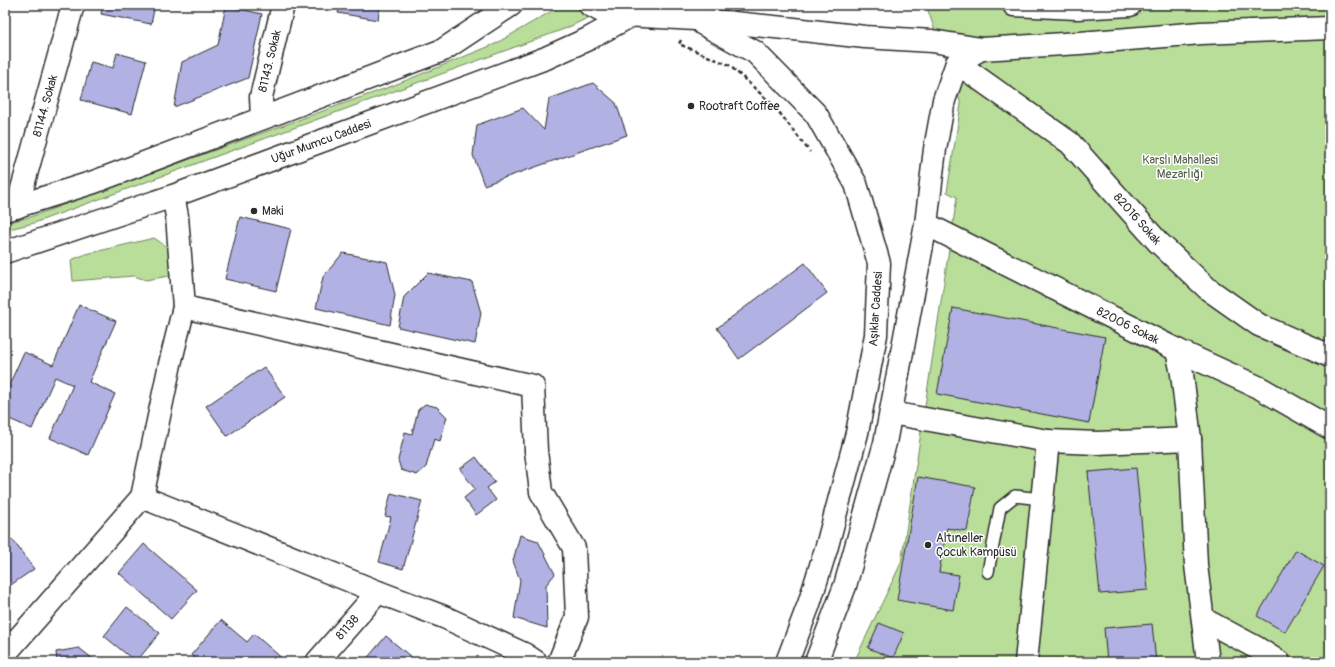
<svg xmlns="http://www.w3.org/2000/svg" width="1335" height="667" viewBox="0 0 1335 667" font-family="Pangolin,sans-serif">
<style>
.green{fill:#b8de99;stroke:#728462}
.building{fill:#b1b2e3;stroke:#2b2b2b}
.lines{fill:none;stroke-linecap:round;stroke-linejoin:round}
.lane-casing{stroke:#2b2b2b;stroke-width:14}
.street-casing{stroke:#2b2b2b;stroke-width:25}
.secondary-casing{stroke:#2b2b2b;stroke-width:25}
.path{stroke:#2b2b2b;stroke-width:2.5;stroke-dasharray:4 3;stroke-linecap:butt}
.lane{stroke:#fff;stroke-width:11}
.street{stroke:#fff;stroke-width:22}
.secondary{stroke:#fff;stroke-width:22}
.poi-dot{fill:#2b2b2b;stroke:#fff;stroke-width:1.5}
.labels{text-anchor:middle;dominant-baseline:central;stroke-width:3;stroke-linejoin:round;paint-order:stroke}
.street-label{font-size:12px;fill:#2b2b2b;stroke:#fff}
.poi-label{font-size:12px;fill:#2b2b2b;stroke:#fff;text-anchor:start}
.park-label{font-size:12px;fill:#55614c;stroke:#fff}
</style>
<rect width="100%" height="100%" fill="#fff"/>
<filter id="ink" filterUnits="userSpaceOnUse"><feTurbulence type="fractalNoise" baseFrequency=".025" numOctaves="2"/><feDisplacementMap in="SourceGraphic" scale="8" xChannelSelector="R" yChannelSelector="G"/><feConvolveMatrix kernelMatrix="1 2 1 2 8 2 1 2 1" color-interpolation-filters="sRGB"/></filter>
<g filter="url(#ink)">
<path class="green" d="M560,5H577L596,14L567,28L34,223L5,230V223L30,217L392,86L495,44L550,12Z
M926,5H1330V662H854L901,563L957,197L947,192L961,104Z
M154,238C173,250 173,254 175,275L146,280L134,276L73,281L71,260L86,254Z"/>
<path class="building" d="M103,5H155L151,24L101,14Z
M340,5H380L378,20L338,13Z
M226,6L262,14L248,78L174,107L182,62L218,45Z
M117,53L146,61L132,114L81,100L91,62L113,68Z
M593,83L616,103L627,135L484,185L473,155L477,125L523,108L544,130L549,99Z
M240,217L291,229L276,291L225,279Z
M343,253L387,262L395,295L390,325L316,308L323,277Z
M805,263L827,293L739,359L717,328Z
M428,273L472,282L481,313L475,344L398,327L404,297Z
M79,305L116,321L89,382L115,394L88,455L50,438L73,385L55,377L32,429L5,417V394L24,352L53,365Z
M953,308L1105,337L1089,423L937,394Z
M264,367L285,397L227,436L206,406Z
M425,404L437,407L447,417L440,441L434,439L426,467L417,475L401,470L398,460L405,432L412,434L418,410Z
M476,457L495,482L487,488L496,500L476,515L464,498L475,489L460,469Z
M1136,468L1148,590L1100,594L1088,472Z
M918,477L975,487L967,531L947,528L939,572L959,575L953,610L897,600Z
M391,493L422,501L403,569L379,562L391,517L385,516Z
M520,535L538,541L555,574L546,585L547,628L514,618L520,580L513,561Z
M12,539L34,569L5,589V544Z
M144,544L197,590L171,619L119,573Z
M1296,550L1324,566L1285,632L1257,616Z
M127,607L160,633L136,662L104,636Z
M221,620L247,642L254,634L284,660L283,662H218L215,660L213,662H199L191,655Z
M879,623L904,633L893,658L868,648Z
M1152,624L1156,662H1107L1104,628Z
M386,636L417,662H364Z
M79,648L97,662H57L56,652Z"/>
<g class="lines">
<defs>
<path id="lane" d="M988,572L1000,508L1015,496L1041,499"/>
<g id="street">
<path id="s1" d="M957,63L1070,143L1158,242L1208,289L1259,325L1330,356"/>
<path id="s2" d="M262,118L261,97L283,5"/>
<path id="s3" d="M17,207L73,5"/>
<path id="s4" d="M926,224L1177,350L1260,388L1330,428"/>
<path d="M184,307L533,386L536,451L541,492L574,548L577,617L559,662"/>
<path d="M1177,350L1182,374L1190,439L1196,565L1208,662"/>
<path d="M891,413L1048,441L1097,443L1190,439"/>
<path d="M142,497L378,592L444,617L524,654L536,662"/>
<path d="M1203,619L1257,648L1279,662"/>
<path d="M5,654L142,497L170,364L184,307L177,216L173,196"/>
<path id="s5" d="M317,662L378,592"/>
<path d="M1026,662L1048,441"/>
</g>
<g id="secondary">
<path d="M590,5L607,14L695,19L794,29L865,37L932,41L981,49L1080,43L1201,33L1330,28"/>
<path d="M1014,5L1077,8L1130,5"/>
<path d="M703,24L755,52L816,114L856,184L879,263L876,335L857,433L827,546L809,604L787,662"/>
<path d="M5,210L94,182L443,50L511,5"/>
<path id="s6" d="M5,252L173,196L546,58L588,39L632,15"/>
<path d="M816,662L845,586L885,443L926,224L935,149L944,100L957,63L981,49"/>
</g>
</defs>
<use href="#lane" class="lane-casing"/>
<use href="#street" class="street-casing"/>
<use href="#secondary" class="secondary-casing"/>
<path class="path" d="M681,40L679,44L729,65L772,104
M775,107L810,152"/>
<use href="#lane" class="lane"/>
<use href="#street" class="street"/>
<use href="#secondary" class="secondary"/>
</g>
</g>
<g class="poi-dot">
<circle cx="691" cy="106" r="4"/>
<circle cx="254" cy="211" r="4"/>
<circle cx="928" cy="545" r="4"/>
</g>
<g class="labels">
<g class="street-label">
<text stroke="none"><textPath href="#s2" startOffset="58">81143. Sokak</textPath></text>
<text stroke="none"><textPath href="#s3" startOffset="105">81144. Sokak</textPath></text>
<text stroke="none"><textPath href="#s6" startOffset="335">Uğur Mumcu Caddesi</textPath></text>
<text stroke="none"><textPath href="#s1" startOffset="240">82016 Sokak</textPath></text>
<text transform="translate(876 309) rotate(-86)">Aşıklar Caddesi</text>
<text stroke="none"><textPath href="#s4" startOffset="226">82006 Sokak</textPath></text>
<text stroke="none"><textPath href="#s5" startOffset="46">81138</textPath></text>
</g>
<g class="poi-label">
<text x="699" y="106">Rootraft Coffee</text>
<text x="262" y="211">Maki</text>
<text x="936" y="538">Altıneller<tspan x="936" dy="14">Çocuk Kampüsü</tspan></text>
</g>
<g class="park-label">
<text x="1180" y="160">Karslı Mahallesi<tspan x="1180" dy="14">Mezarlığı</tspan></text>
</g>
</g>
<rect width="1335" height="667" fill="none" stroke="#fff" stroke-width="20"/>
<rect x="10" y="10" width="1315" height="647" fill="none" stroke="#2b2b2b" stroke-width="1.5" filter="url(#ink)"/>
</svg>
